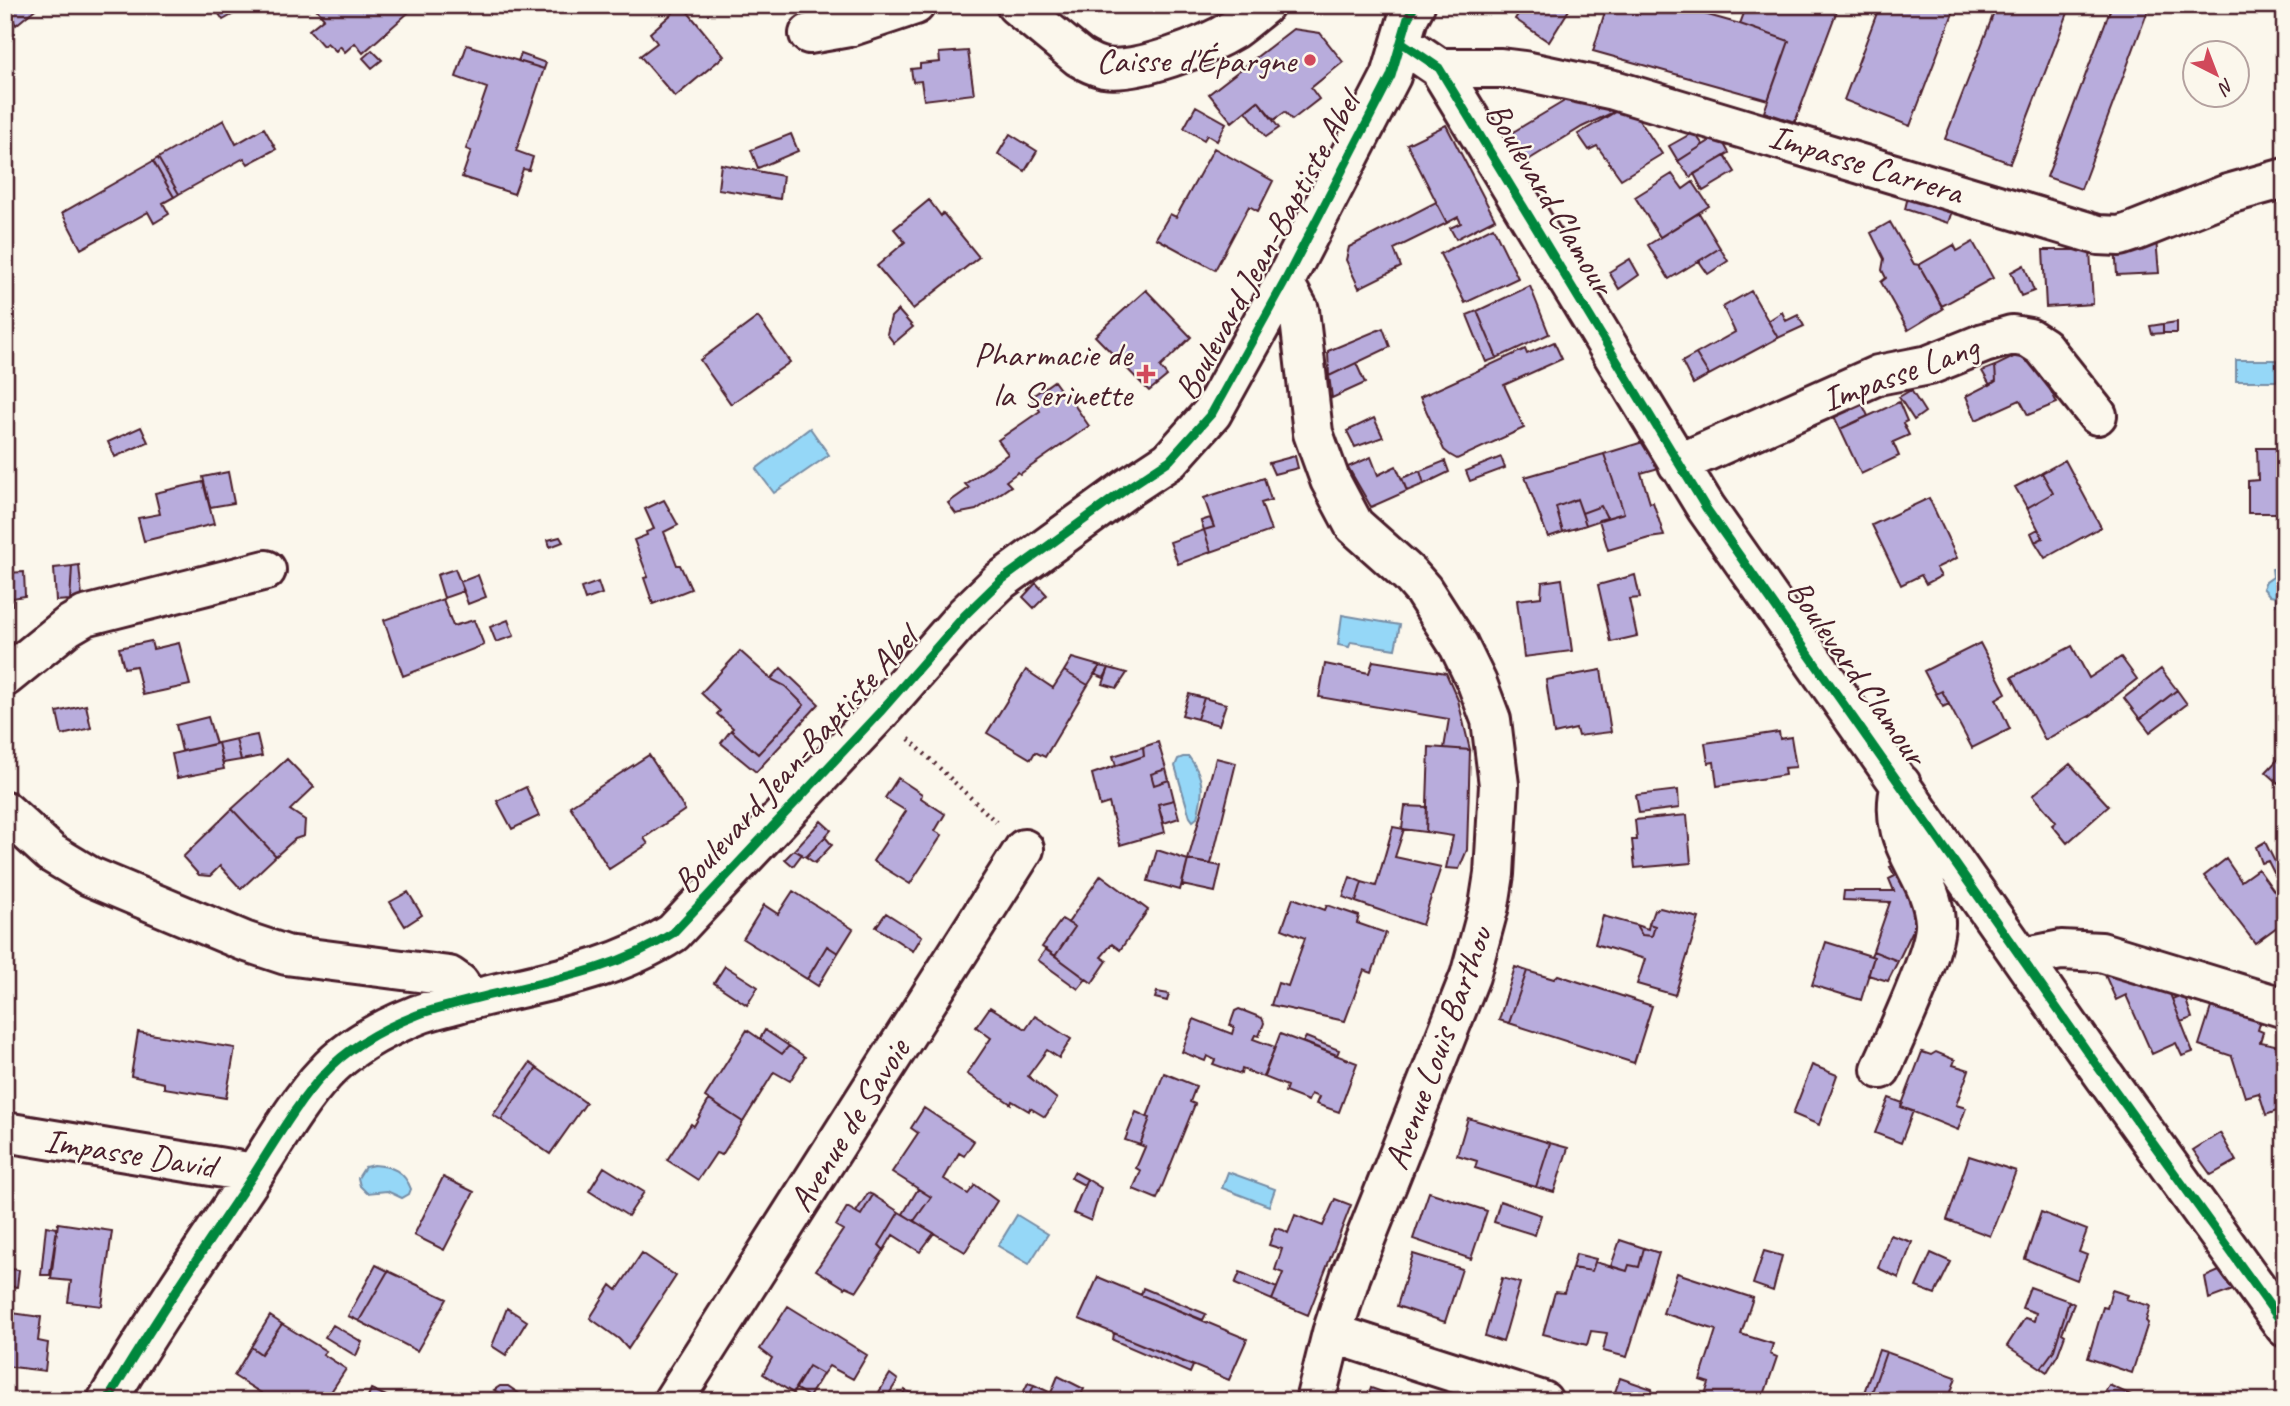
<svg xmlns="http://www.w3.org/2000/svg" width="2290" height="1406" viewBox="0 0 2290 1406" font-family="Caveat,sans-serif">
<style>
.water{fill:#95d7f7;stroke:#778da5;stroke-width:2}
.building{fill:#b8acdc;stroke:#4a1f2b;stroke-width:2}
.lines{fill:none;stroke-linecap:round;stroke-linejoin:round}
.minor-casing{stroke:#4a1f2b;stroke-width:44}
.path{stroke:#4a1f2b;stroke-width:4.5;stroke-dasharray:2 5;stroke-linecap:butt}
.minor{stroke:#fbf7ec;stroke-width:38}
.cycleway-casing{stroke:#fbf7ec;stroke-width:13}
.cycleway{stroke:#00873e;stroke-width:9}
.poi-dot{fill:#d1495b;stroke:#fbf7ec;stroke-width:2.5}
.labels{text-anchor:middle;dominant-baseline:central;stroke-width:5;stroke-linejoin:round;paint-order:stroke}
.poi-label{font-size:35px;fill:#4a1f2b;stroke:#fbf7ec;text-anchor:end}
.street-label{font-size:35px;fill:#4a1f2b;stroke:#fbf7ec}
</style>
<rect width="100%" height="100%" fill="#fbf7ec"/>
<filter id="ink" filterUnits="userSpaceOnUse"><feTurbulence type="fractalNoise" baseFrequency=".0143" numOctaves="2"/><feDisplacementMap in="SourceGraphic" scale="14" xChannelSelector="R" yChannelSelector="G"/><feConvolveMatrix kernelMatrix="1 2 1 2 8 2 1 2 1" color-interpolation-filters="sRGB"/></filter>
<g filter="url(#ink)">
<path class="water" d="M2236,360H2276L2282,368L2283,372L2276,381H2236Z
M810,428L829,455L774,493L756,469Z
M2285,567V604L2276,605V597L2270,596L2263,588L2266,582L2273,577L2272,569Z
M1342,615L1400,625L1395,649L1351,642L1349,647L1338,645Z
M1183,757H1189C1206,779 1203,794 1197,818L1193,821L1190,817L1175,766L1178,759Z
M374,1165C392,1166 404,1171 411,1189L409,1194L402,1198L387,1191L367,1193L360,1186L358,1178L365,1167Z
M1228,1172L1275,1189L1269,1206L1222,1188Z
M1017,1215L1048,1234L1029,1264L998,1246Z"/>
<path class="building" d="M5,5H38L39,6L16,25L11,17L5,21Z
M213,5H238L241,10L223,20Z
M313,5L376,7L417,5L363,53L355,43L345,52L340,46L336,51L327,43L323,46L309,30L324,18Z
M682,5L724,56L675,97L640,56L657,43L650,33Z
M1524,5H1572L1549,42L1515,19Z
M1607,5H1672L1740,24L1789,41L1768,100L1593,51Z
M1747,5H1839L1795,122L1764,112L1789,41L1740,24Z
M1880,5H1956L1910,126L1844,100Z
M1997,5H2071L2010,163L1945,139Z
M2112,5H2150L2081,189L2047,177Z
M1293,29L1320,33L1343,62L1311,88L1319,99L1292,120L1285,112L1274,120L1258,101L1232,122L1209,94Z
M467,45L544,69L516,151L533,157L529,170L523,169L514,194L462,177L471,151L466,149L487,88L456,77Z
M372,50L382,60L372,68L363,58Z
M968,51L974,94L924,100L921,81L913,82L911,69L920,68V64L940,62L939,53Z
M521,54L546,63L544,69L518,61Z
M1565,90L1589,96L1598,109L1604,105L1608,111L1615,107L1616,111L1582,127L1525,162L1508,135L1563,102Z
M1258,101L1279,128L1266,137L1246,111Z
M1627,105L1630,106L1662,154L1621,179L1597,146L1589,150L1578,134Z
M1196,106L1226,123L1217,141L1207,135L1204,140L1184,128Z
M224,120L236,144L264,128L276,149L248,164L244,158L179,194L158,158Z
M1446,125L1495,219L1456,239L1450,228L1461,223L1458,217L1447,223L1407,144Z
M1694,132L1703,145L1678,161L1669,146Z
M791,134L798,151L758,168L751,150Z
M1010,134L1037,151L1025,171L998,154Z
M1719,135L1729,153L1690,177L1678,161Z
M1214,148L1273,181L1258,211L1249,206L1215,270L1156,238L1170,214L1176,217Z
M1725,156L1735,172L1703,191L1694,174Z
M158,158L179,194L174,197L153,161Z
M153,161L174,197L163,203L169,214L154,223L148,212L81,249L62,213Z
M721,164L783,176L780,199L718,189Z
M1672,174L1683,189L1693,182L1709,206L1660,237L1635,197Z
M1910,188L1955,202L1948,223L1905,209Z
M929,200L941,216L943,213L979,257L913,309L877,266L905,242L894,229Z
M1436,202L1447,223L1394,249L1401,267L1359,288L1346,260L1349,247Z
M1699,213L1720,248L1669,279L1648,245Z
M1890,222L1914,264L1919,265L1943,309L1908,330L1881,282L1886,278L1882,270L1884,259L1871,233Z
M1493,227L1518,278L1465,303L1440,254Z
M2156,239L2159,273L2117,275L2115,246Z
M1973,242L1993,278L1942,306L1919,265L1954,245L1957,251Z
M1720,248L1728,261L1708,274L1699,261Z
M2043,250H2090L2093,304L2046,307Z
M1630,259L1639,275L1619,289L1609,272Z
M2024,265L2034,291L2021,296L2011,272Z
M1530,286L1549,334L1497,358L1477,311Z
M1146,290L1191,337L1160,367L1167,376L1149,391L1095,336Z
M1751,291L1778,338L1709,375L1696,354L1735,332L1723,307Z
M898,310L913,327L894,343L887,334L891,317Z
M1477,311L1497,358L1486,362L1467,315Z
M1782,312L1786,321L1798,315L1804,326L1778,338L1768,321Z
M758,317L790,362L731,404L700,360Z
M2281,319L2285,320V358H2281Z
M2177,322V333H2163V324Z
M2163,324V333L2152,334L2150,326Z
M1383,328L1390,347L1329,376L1328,351Z
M1554,342L1562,359L1504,385L1524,428L1457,459L1450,455L1444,450L1420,397L1525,349L1527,354Z
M2030,349L2057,403L2028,415L2020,400L1976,420L1966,396L1996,381L1995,366Z
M1696,354L1709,375L1693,384L1682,362Z
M1356,363L1365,383L1332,398L1329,376Z
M1995,366L1996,381L1990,385L1982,371Z
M1054,381L1064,395L1066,393L1089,426L1020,474L1018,472L1006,481L1011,486L976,510L956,514L948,503L969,488L965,484L1008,454L998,440L1040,411L1031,397Z
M1911,390L1925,412L1914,420L1899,397Z
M1860,399L1868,416L1840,429L1832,412Z
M1899,402L1907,421L1903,423L1909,435L1893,442L1899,456L1861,474L1840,429Z
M1374,418L1383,437L1355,447L1347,431Z
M141,427L148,442L115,457L108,442Z
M1643,442L1659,468L1641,473L1650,503L1653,502L1664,536L1649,538L1608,550L1599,520L1624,513L1604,454Z
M2257,448H2285V513H2248V481L2258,480Z
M1604,454L1624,513L1607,518L1601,506L1582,513L1577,499L1556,507L1563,532L1548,537L1525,477Z
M1295,456L1298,468L1274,474L1269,463Z
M1371,457L1378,475L1396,466L1407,491L1371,507L1348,467Z
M1501,457L1505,468L1470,481L1466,471Z
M2065,460L2101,527L2045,558L2035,542L2043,538L2027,508L2053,493L2042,473Z
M1445,461L1449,472L1424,484L1420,471Z
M1420,471L1424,484L1407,491L1402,478Z
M228,472L234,503L210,507L203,477Z
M2042,473L2053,493L2027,508L2015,487Z
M1264,478L1271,500L1261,503L1271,531L1211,552L1204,530L1214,527L1204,498Z
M203,482L214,524L144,541L138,518L160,514L155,493Z
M1929,498L1957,558L1936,568L1941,576L1926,584L1921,575L1901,585L1872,525Z
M1577,499L1586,525L1563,532L1556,507Z
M664,500L678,525L664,532L677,565H680L691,589L653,604L644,578L648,577L634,540L647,535L646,532L654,529L645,509Z
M1601,506L1607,518L1586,525L1582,513Z
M1210,518L1214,527L1204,530L1201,521Z
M2038,529L2043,538L2035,542L2031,533Z
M1204,530L1211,552L1178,564L1170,542Z
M560,537L563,542L550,547L548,540Z
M79,565L82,597L70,603L72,566Z
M72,566L70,600L56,601L54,568Z
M455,569L464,591L444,598L437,575Z
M24,572L25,596L12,598V605H5V573Z
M478,575L486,597L468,604L460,582Z
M1635,575L1640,598L1629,599L1637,636L1611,642L1598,585Z
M1562,579L1572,651L1524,657L1517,600L1541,597L1542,582Z
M598,582L602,594L585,600L581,588Z
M1036,583L1047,595L1034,608L1023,597Z
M443,599L453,626L474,620L484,645L403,676L384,620Z
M508,620L514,636L496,642L490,627Z
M151,641L153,649L179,643L190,685L143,695L136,666L124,668L119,648Z
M1980,643L2006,693L1996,699L2010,729L1972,748L1942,691L1936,694L1924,671Z
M2072,646L2089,678L2121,657L2137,679L2090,716L2045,740L2012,677Z
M740,651L771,679L785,686L804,705L758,754L731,730L733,728L717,714L720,711L701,693Z
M1072,658L1100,666L1088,685L1064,671Z
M1373,661L1446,673L1458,700L1470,750L1444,748L1449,719L1319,697L1325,664L1369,673Z
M1100,666L1109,668L1104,678L1094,674Z
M781,668L819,704L756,772L721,743L731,730L758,754L804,705L785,686L771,679Z
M1109,668L1127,673L1117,688L1103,684Z
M2161,669L2177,690L2140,719L2124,698Z
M1026,670L1053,688L1064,671L1088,685L1045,757L1035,752L1031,759L987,733Z
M1601,670L1611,732L1578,736L1576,729L1554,734L1546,680Z
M2177,690L2187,704L2150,732L2140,719Z
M1942,691L1949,704L1943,707L1936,694Z
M1189,694L1204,698L1197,719L1182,715Z
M1204,698L1226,704L1219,725L1197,719Z
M86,705L91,728L62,735L57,712Z
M208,717L216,744L182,751L176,725Z
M1779,732L1780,739L1791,737L1796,767L1784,768L1785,775L1717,786L1714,762L1708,763L1705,743Z
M257,735L262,756L241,760L236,739Z
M236,739L241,760L223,763L218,743Z
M1158,742L1166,769L1151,774L1154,785L1169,780L1174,800L1158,804L1165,832L1120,845L1109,803L1100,806L1092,774L1144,756L1143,747Z
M218,743L224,769L177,778L172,754Z
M1143,747L1144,756L1116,766L1113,756Z
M1429,747L1470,750L1467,850L1459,869L1446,868L1453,836L1426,832Z
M649,755L685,810L644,838L648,844L609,869L570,806Z
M2282,755L2285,758V789L2266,772Z
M1216,758L1236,763L1211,864L1188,860Z
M287,759L314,787L290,810L305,820L304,836L295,839L276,856L232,809Z
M2070,764L2109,806L2067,843L2052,825L2056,822L2033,795Z
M1166,769L1169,780L1154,785L1151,774Z
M898,778L922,794L921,798L945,814L935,831L942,835L910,884L873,861L906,811L885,798Z
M526,787L539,816L512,829L497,801Z
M1678,790L1679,808L1639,813L1636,795Z
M1174,800L1179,818L1164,823L1158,804Z
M1405,806L1427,807L1426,832L1402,829Z
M232,809L276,856L241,889L220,866L210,876L199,875L183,857Z
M1687,815L1691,863L1635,868L1632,840H1637L1635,820Z
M821,821L831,830L825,837L806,857L794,850Z
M1393,827L1404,829L1395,857L1441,867L1422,925L1356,902L1362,882L1376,886Z
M825,837L832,845L815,863L806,857Z
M2265,842L2284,880L2279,883L2268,861L2262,863L2256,847Z
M794,850L802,854L793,866L785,859Z
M1157,850L1188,860L1180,890L1148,881Z
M2226,859L2241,881L2258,869L2285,906V921L2255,943L2204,876Z
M1188,860L1221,866L1215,892L1182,885Z
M1896,864L1911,900L1916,924L1898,961L1873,951L1890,902L1843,900L1844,891H1894L1889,879L1895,876L1890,867Z
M1101,875L1148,910L1120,950L1112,944L1101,957L1107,961L1092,983L1055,956L1075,927L1068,923Z
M1350,877L1362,882L1356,902L1343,897Z
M793,891L853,929L838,953L827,946L807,979L743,939L764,905L778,914Z
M408,892L422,915L405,926L390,902Z
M1293,898L1325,910L1327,905L1359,916L1357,923L1386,933L1372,973L1364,970L1345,1021L1271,1005L1278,983L1288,986L1305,938L1282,929Z
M1660,908L1699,918L1675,995L1637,984L1645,959L1595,944L1603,916L1636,925L1642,935L1652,936L1655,926L1649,924L1654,910Z
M886,913L922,936L913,951L876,927Z
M1062,919L1075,927L1055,956L1042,947Z
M1649,924L1655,926L1652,936L1642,935L1636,925L1648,929Z
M1826,942L1874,957L1861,1000L1812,985Z
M827,946L838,953L818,986L807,979Z
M1046,949L1086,979L1078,989L1038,960Z
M1873,951L1898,961L1888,981L1868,975L1874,957L1871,956Z
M725,966L758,987L747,1005L714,983Z
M2101,966L2166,984L2193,1052L2182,1056L2176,1043L2152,1054L2126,995L2116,1000Z
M1515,967L1527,971L1509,1023L1499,1020Z
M1527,971L1554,979L1558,975L1652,1006L1634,1063L1509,1023Z
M1157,992L1169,994L1167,1001L1155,998Z
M2184,994L2192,1018L2181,1022L2172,999Z
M2214,998L2263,1014L2258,1030L2263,1032L2260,1042L2285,1047V1108L2266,1115L2259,1093L2245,1097L2232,1056L2199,1045Z
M990,1007L1026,1029L1035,1016L1071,1039L1059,1058L1047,1050L1028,1076L1057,1099L1045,1117L1030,1108L1029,1111L1012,1101L1011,1104L967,1074L991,1038L976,1027Z
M1239,1009L1262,1018L1264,1023L1259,1036L1255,1035L1253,1039L1275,1047L1263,1077L1242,1069L1241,1074L1213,1064L1215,1060L1207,1056L1205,1061L1182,1052L1194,1019L1232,1034L1234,1027L1230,1025L1235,1011Z
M747,1030L782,1054L789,1046L805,1057L790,1081L774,1072L743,1122L705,1097Z
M765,1030L789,1046L782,1054L760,1039Z
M138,1032L235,1048L226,1098L164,1088V1083L131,1076Z
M1280,1034L1357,1063L1339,1112L1316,1104L1319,1097L1311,1094L1308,1101L1285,1092L1287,1086L1264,1077Z
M1306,1037L1339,1050L1337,1055L1303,1042Z
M1922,1052L1931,1055L1936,1052L1955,1060L1953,1065L1969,1070L1956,1105L1966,1108L1958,1130L1901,1107Z
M530,1063L537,1068L501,1120L493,1115Z
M1812,1065L1837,1075L1819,1125L1793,1114Z
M537,1068L586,1103L550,1154L501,1120Z
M1164,1073L1196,1086L1190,1102L1195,1104L1157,1199L1133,1189L1141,1171L1136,1168L1145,1147L1140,1145L1150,1118L1147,1117Z
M1889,1098L1903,1103L1901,1107L1913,1111L1901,1143L1875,1133Z
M709,1100L743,1122L722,1155L716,1153L698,1180L667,1160L691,1124L694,1126Z
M924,1108L974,1141L964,1156L959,1153L944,1179L968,1194L975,1185L997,1201L965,1252L914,1221L931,1197L892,1172L918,1133L911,1128Z
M1136,1112L1150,1118L1140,1145L1125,1140Z
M1468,1118L1550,1143L1536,1187L1475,1168L1477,1161L1457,1155Z
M2220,1133L2236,1161L2211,1175L2193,1150Z
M1550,1143L1568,1148L1554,1192L1536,1187Z
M1969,1156L2016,1171L1990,1236L1947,1220Z
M604,1167L644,1192L628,1216L589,1191Z
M1074,1172L1087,1179L1084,1185L1071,1178Z
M443,1177L474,1192L444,1250L414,1235Z
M1087,1179L1101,1188L1091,1221L1073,1213Z
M918,1189L931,1197L914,1221L903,1214Z
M1429,1192L1487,1211L1471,1259L1413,1239Z
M868,1193L873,1195L861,1215L856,1212Z
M873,1195L899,1212L879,1245L884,1250L857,1291L846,1286L845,1288L816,1270L843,1230L836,1226L847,1207L861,1215Z
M1335,1199L1351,1205L1308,1315L1272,1300L1283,1273L1275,1270L1282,1249L1269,1245L1275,1228L1283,1230L1288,1233L1295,1215L1323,1226Z
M1500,1201L1541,1215L1535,1235L1494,1222Z
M899,1212L934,1233L920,1252L893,1235L884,1250L879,1245Z
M2041,1212L2087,1230L2079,1252L2087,1255L2077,1280L2025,1259Z
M58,1223L112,1231L102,1306L68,1302L71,1281L51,1279Z
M46,1226L57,1228L50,1275H41Z
M1890,1235L1912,1242L1899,1278L1878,1268Z
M1620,1240L1644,1248L1639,1267L1629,1265L1627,1271L1611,1266Z
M1644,1248L1659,1253L1627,1357L1603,1351L1607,1333L1591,1331L1587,1345L1543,1334L1555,1292L1564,1293L1572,1268L1592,1271L1595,1262L1627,1271L1629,1265L1639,1267Z
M1764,1251L1782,1256L1773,1291L1753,1284Z
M642,1253L676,1276L628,1349L619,1339L590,1318L611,1285L617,1290Z
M1931,1253L1951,1262L1935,1294L1916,1287Z
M1413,1254L1462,1269L1445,1322L1397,1306Z
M1576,1254L1596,1259L1592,1271L1572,1268Z
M376,1265L388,1271L359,1321L348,1316Z
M5,1268L19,1270L17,1287L5,1286Z
M388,1271L447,1299L417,1351L359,1321Z
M2219,1271L2233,1290L2209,1299L2205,1277Z
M1240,1272L1277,1288L1272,1300L1235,1284Z
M1677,1273L1753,1298L1741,1334L1773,1344L1770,1354L1777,1357L1762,1401L1703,1400L1709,1383L1700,1380L1716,1330L1663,1313Z
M1098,1277L1247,1339L1229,1380L1079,1319Z
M1502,1278L1520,1283L1503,1342L1485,1336Z
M2030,1287L2069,1301L2054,1350L2041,1368L2007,1346L2025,1318L2034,1321L2036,1313L2022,1308Z
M1143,1288L1206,1314L1203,1320L1141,1295Z
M2112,1290L2128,1295L2126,1299L2150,1306L2146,1321L2148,1323L2132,1373L2088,1358L2103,1307L2107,1308Z
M2069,1301L2074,1304L2062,1333L2065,1335L2058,1354L2047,1372L2041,1368L2054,1350Z
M788,1306L867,1355L853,1379L829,1366L823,1374L809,1366L793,1393L763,1374L772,1358L760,1349Z
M507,1308L527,1321L506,1355L492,1346Z
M5,1312L41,1317L38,1341L48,1343L45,1371L5,1366Z
M270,1316L282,1324L261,1354L251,1347Z
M282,1324L326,1351L323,1354L346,1369L325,1401H274L234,1376L251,1347L261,1354Z
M333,1325L362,1342L356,1356L325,1337Z
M1114,1333L1193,1366L1190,1373L1113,1340Z
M1879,1350L1886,1352L1869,1401H1861Z
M1886,1352L1956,1377L1948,1401H1869Z
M809,1366L823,1374L809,1397L795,1388Z
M890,1374L898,1380L887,1397L879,1392Z
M1058,1376L1084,1389L1078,1401H1042L1047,1391L1051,1393Z
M1620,1378L1652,1389L1654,1401H1644L1615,1392Z
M1028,1383L1034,1385L1027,1401H1019Z
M1034,1385L1047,1391L1042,1401H1027Z
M2109,1385L2131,1395L2130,1401H2100Z
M500,1386H508L530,1401H512L494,1390Z
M1371,1388L1408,1401H1367Z
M371,1389L397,1401H366Z
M905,1390L914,1395L911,1401H900Z"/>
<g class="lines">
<defs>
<path id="minor" d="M1016,5L1079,57C1087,62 1095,66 1104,68C1137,73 1205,47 1234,29C1244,22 1254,13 1264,5
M809,34L849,27L915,5
M1401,42L1439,68L1706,508L2098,1067L2285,1327
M1439,68H1501L1525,71L1614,90L2098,235L2120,236L2135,231L2228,194L2285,178
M1284,283L1299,310L1313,433L1330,480L1354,525L1409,574L1423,590L1459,646L1477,683L1491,720L1499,785L1494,874L1489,906L1470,976L1351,1275L1332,1333L1315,1401
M1678,464L1878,375L1929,365L1984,343L2012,335L2029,338L2043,347L2097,415
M5,677L68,626L85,616L266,570
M5,811L51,853L89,876L244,941L286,955L449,976L459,983L470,1000
M2022,958L2061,950L2101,952L2285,1008
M1881,1069C1894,1039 1937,951 1935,922C1932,871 1885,845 1901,784
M5,1132L254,1173
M1332,1333L1543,1401
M107,1401C153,1323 204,1249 254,1174C274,1143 299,1100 324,1074C348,1047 384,1028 417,1015C430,1010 444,1007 458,1003C531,983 608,975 673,933L880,712L965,615L1000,581L1129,487L1170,460L1212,413L1284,283L1391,76L1408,18L1415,5
M673,1401L1024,849"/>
</defs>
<use href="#minor" class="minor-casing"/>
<path class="path" d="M909,739L996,822"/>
<use href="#minor" class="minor"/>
<defs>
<path id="cycleway" d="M1401,42L1439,68L1706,508L2098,1067L2285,1327
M107,1401C153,1323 204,1249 254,1174C274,1143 299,1100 324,1074C348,1047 384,1028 417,1015C430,1010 444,1007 458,1003C531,983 608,975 673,933L880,712L965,615L1000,581L1129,487L1170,460L1212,413L1284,283L1391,76L1408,18L1415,5"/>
</defs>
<use href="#cycleway" class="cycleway-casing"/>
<use href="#cycleway" class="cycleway"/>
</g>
</g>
<g class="poi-dot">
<circle cx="1310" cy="60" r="7"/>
<path d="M1142.5 363.5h7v7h7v7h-7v7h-7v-7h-7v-7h7z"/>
</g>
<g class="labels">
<g class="poi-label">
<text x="1296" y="60">Caisse d'Épargne</text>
<text x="1132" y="354">Pharmacie de<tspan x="1132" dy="40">la Serinette</tspan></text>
</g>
<g class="street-label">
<text transform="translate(1866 164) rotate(17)">Impasse Carrera</text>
<text transform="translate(1550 198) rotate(59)">Boulevard Clamour</text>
<text transform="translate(1267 246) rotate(-61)">Boulevard Jean-Baptiste Abel</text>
<text transform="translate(1900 373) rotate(-20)">Impasse Lang</text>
<text transform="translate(1857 672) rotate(55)">Boulevard Clamour</text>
<text transform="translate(795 760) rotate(-48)">Boulevard Jean-Baptiste Abel</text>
<text transform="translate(1438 1048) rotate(-70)">Avenue Louis Barthou</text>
<text transform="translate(849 1125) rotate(-58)">Avenue de Savoie</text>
<text transform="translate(130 1153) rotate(9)">Impasse David</text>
</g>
</g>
<rect width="2290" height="1406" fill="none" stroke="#fbf7ec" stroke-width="28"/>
<rect x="14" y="14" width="2262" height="1378" fill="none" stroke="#4a1f2b" stroke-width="2.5" filter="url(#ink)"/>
<g transform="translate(2216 74) rotate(138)"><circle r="33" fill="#fbf7ec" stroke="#b4a19f" stroke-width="2"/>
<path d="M0-5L12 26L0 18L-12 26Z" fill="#d1495b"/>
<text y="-10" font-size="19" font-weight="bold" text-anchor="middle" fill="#4a1f2b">N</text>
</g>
</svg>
